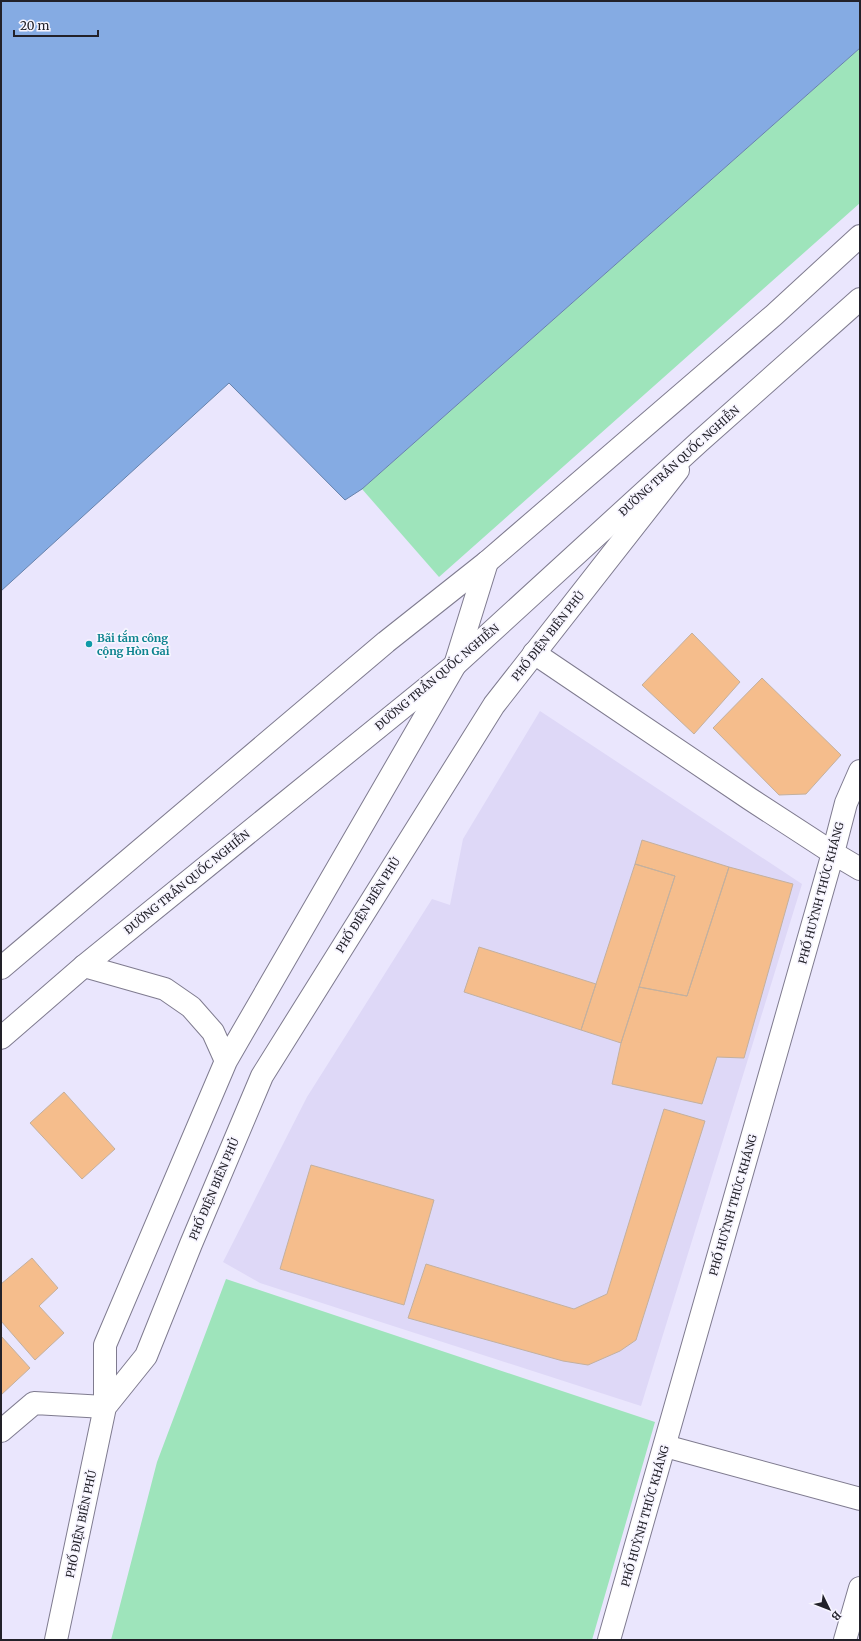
<svg xmlns="http://www.w3.org/2000/svg" width="861" height="1641" viewBox="0 0 861 1641" font-family="Merriweather,serif">
<style>
.built{fill:#ded8f7}
.green{fill:#9ee4bb}
.water{fill:#85abe3;stroke:#6782ab}
.building{fill:#f5bd8c;stroke:#c3b09f}
.lines{fill:none;stroke-linecap:round;stroke-linejoin:round}
.minor-casing{stroke:#7f7b8f;stroke-width:24}
.tertiary-casing{stroke:#7f7b8f;stroke-width:24}
.secondary-casing{stroke:#7f7b8f;stroke-width:24}
.minor{stroke:#fff;stroke-width:22}
.tertiary{stroke:#fff;stroke-width:22}
.secondary{stroke:#fff;stroke-width:22}
.culture-dot{fill:#0f9aa8;stroke:#f7f5ff;stroke-width:1.5}
.labels{text-anchor:middle;dominant-baseline:central;stroke-width:3.5;stroke-linejoin:round;paint-order:stroke}
.street-label{font-size:11px;fill:#222129;stroke:#f7f5ff}
.culture-label{font-size:11px;font-weight:bold;fill:#0d838f;stroke:#f7f5ff;text-anchor:start}
</style>
<rect width="100%" height="100%" fill="#eae6fd"/>
<path class="built" d="M540,711L802,884L641,1406L260,1283L223,1262L307,1097L432,899L450,905L463,839Z"/>
<path class="green" d="M860,48V203L439,577L362,489Z
M226,1279L655,1422L592,1640H111L157,1462Z"/>
<path class="water" d="M1,1H860V48L362,489L345,500L229,383L1,591Z"/>
<path class="building" d="M692,633L740,682L694,734L642,685Z
M762,678L841,755L806,794L779,795L713,728Z
M642,840L729,867L687,996L639,987L675,876L635,864Z
M635,864L675,876L621,1043L581,1030Z
M729,867L793,884L744,1058L717,1057L702,1104L612,1084L621,1043L639,987L687,996Z
M479,947L596,984L581,1030L464,992Z
M64,1092L115,1149L82,1179L30,1123Z
M664,1109L705,1121L636,1340L620,1351L588,1365L563,1361L408,1318L426,1264L574,1309L607,1294Z
M311,1165L434,1200L404,1305L280,1269Z
M32,1258L58,1288L39,1306L64,1333L35,1360L1,1321V1284Z
M1,1336L30,1368L1,1395Z"/>
<g class="lines">
<defs>
<path id="minor" d="M534,653L750,799L833,853L860,869
M1,1431L34,1403L105,1407
M665,1446L860,1499
M609,1640L833,853L846,803L860,771
M845,1640L860,1588"/>
<path id="tertiary" d="M84,966L165,989L191,1007L213,1032L226,1061
M105,1407L146,1356L191,1244L262,1076L494,705L678,470
M56,1640L105,1407V1345L226,1061L455,665L487,562"/>
<path id="secondary" d="M1,968L386,642L487,562L774,315L860,236
M1,1038L84,966L455,665L699,442L860,299"/>
</defs>
<use href="#minor" class="minor-casing"/>
<use href="#tertiary" class="tertiary-casing"/>
<use href="#secondary" class="secondary-casing"/>
<use href="#minor" class="minor"/>
<use href="#tertiary" class="tertiary"/>
<use href="#secondary" class="secondary"/>
</g>
<circle class="culture-dot" cx="89" cy="644" r="4"/>
<g class="labels">
<g class="street-label">
<text transform="translate(679 461) rotate(-42)">ĐƯỜNG TRẦN QUỐC NGHIỄN</text>
<text transform="translate(548 636) rotate(-52)">PHỐ ĐIỆN BIÊN PHỦ</text>
<text transform="translate(437 677) rotate(-40)">ĐƯỜNG TRẦN QUỐC NGHIỄN</text>
<text transform="translate(187 882) rotate(-39)">ĐƯỜNG TRẦN QUỐC NGHIỄN</text>
<text transform="translate(821 893) rotate(-75)">PHỐ HUỲNH THÚC KHÁNG</text>
<text transform="translate(368 905) rotate(-58)">PHỐ ĐIỆN BIÊN PHỦ</text>
<text transform="translate(214 1189) rotate(-67)">PHỐ ĐIỆN BIÊN PHỦ</text>
<text transform="translate(733 1205) rotate(-74)">PHỐ HUỲNH THÚC KHÁNG</text>
<text transform="translate(645 1516) rotate(-74)">PHỐ HUỲNH THÚC KHÁNG</text>
<text transform="translate(81 1524) rotate(-78)">PHỐ ĐIỆN BIÊN PHỦ</text>
</g>
<g class="culture-label">
<text x="97" y="638">Bãi tắm công<tspan x="97" dy="13">cộng Hòn Gai</tspan></text>
</g>
</g>
<rect width="861" height="1641" fill="none" stroke="#222129" stroke-width="4"/>
<g transform="translate(829 1609) rotate(133)" stroke="#f7f5ff" stroke-width="3" paint-order="stroke">
<path d="M0-3L7 15L0 10L-7 15Z" fill="#222129"/>
<text y="-6" font-size="11" font-weight="bold" text-anchor="middle" fill="#222129">B</text>
</g>
<path d="M14 30v6h84v-6" fill="none" stroke="#222129" stroke-width="2"/>
<text x="20" y="30" font-size="12" fill="#222129" stroke="#f7f5ff" stroke-width="3" paint-order="stroke">20 m</text>
</svg>
